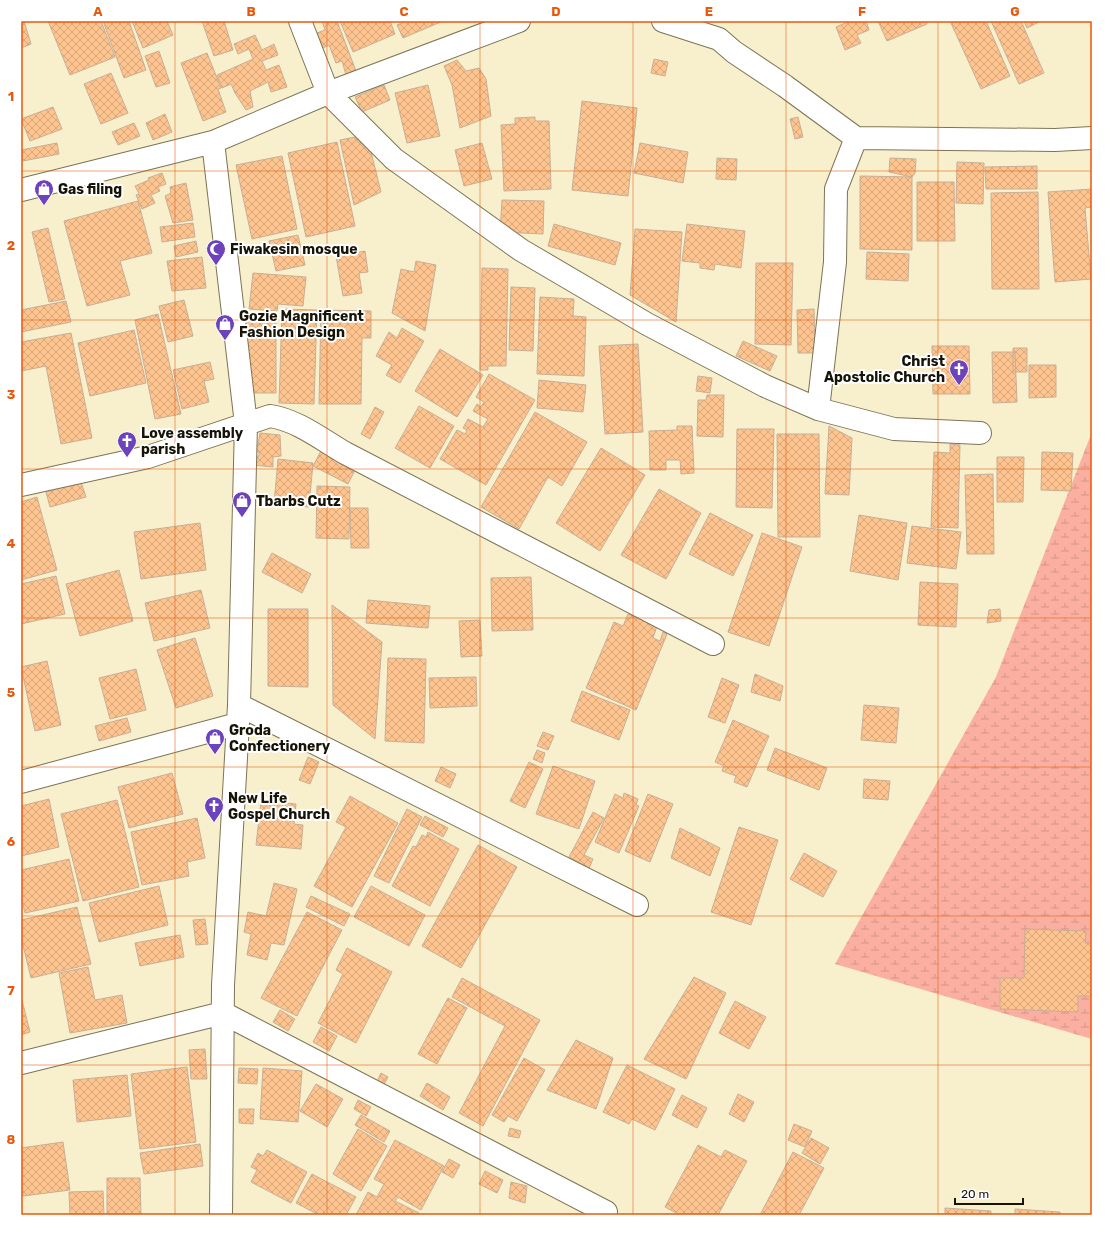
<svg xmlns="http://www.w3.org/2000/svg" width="1113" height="1236" viewBox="0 0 1113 1236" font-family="Rubik,sans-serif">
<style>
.wetland{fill:url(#wetland-marsh)}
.building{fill:url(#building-cross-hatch);stroke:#c9ae96}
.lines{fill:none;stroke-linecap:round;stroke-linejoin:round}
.minor-casing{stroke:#7c7455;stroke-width:24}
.minor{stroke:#fff;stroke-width:22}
.grid{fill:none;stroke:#e8590c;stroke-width:1;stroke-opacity:0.55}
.labels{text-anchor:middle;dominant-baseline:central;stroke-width:4;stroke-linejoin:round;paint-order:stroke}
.poi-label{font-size:14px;font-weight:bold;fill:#161307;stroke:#fff;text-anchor:start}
.neatline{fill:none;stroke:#e8590c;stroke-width:1.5}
.grid-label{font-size:13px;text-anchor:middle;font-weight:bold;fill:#e8590c}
</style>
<defs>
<pattern id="wetland-marsh" width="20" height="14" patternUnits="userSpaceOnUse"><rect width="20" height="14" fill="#faafa0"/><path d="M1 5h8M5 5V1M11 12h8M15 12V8" fill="none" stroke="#d69688"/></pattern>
<pattern id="building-cross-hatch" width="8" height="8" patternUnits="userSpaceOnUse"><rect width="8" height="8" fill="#fdc490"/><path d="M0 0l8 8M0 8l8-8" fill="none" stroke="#d8a87b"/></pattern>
</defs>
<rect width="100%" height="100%" fill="#f8f0cd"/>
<path class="wetland" d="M1092,432V1039L835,964L996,677Z"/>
<path class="building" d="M21,21H24L31,44L21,48Z
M48,21H101L115,57L70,75Z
M103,21H129L146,70L124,78Z
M132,21H167L173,35L143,48Z
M202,21H224L233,50L214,56Z
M322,21H337L356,71L346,75L342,61L336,63L329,45L323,48L317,33L325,30Z
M340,21H390L395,34L353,52Z
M406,21H443L403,38L397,25Z
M850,21H866L869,30L857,35L861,43L845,50L836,27Z
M878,21H926L927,24L887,41Z
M950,21H986L1010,76L981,89Z
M991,21H1021L1044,73L1019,84Z
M1024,21H1041L1027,28Z
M255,35L262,50L274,44L278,55L262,61L266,70L279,65L287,87L271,92L268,82L250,91L253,107L246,110L235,93L231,84L222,88L217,75L253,59L249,49L238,54L234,44Z
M159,51L170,83L156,87L145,56Z
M207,53L221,88L218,89L226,112L203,121L181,63Z
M654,59L668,62L665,76L651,73Z
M457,60L466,71L479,68L486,79L491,116L460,128L452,85L444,66Z
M111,73L128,113L101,124L84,84Z
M384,85L390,100L362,112L355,97Z
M428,85L440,136L407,143L395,93Z
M582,101L637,108L628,196L572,190Z
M53,107L62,129L30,141L21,119Z
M165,114L172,132L153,140L146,123Z
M535,117V121H549L551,189L504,191L501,125L515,124V118Z
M798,117L803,137L795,139L790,119Z
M134,123L140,136L118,145L112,132Z
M355,137L371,152L381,192L354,205L340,140Z
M337,142L355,226L306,237L288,153Z
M57,143L59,154L23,161L21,150Z
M482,143L492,179L464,186L455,150Z
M640,143L688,152L683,183L634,173Z
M282,156L297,229L252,239L236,165Z
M717,158L737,159L736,180L716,179Z
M890,158L916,159L915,173L912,177L889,172Z
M957,162L984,163L983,204L956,203Z
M1037,166V189H986L985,167Z
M162,173L166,184L158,187L160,191L151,195L155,203L142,209L136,195L139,194L135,186L149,180L148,178Z
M860,176L912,177V250L860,249Z
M917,182H954L955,241H917Z
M186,183L193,220L173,223L165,196L171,193L170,187Z
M1092,189V207L1085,208L1091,279L1055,282L1048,192Z
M1038,192L1039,289H992L991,193Z
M502,200L544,201L543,234L500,232Z
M138,201L152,253L120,261L130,295L87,306L64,221Z
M193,223L195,237L162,242L160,227Z
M554,224L621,243L615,265L548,246Z
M687,224L745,231L741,268L715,264L714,270L700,268V263L682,261Z
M48,228L65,299L49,302L32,232Z
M635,229L682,232L676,322L630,295Z
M298,235L305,265L276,271L269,241Z
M196,241L198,252L176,257L174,246Z
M365,251L368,272L359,273L362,293L343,296L336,256Z
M867,252L909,254L908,281L866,279Z
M202,257L206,288L172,291L167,261Z
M416,261L436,265L425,331L392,313L401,269L414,272Z
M756,263H793L791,345L755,344Z
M482,268L508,269L506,366H488V370H480Z
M253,273L306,277L303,306L278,304L277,311L249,309Z
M511,287L535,288L533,351L509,350Z
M540,297L574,299L573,316L586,317L584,376L537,374Z
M184,300L193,336L168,342L159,306Z
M66,301L71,322L21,332V310Z
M282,309L317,310L314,404L279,403Z
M814,309L815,353H798L797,310Z
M321,310L371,311V338H362L361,404H319Z
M158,314L181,414L155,419L135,320Z
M246,314H276V393H246Z
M402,328L424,341L400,383L386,375L392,365L376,356L389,332L397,338Z
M134,330L146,383L90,396L78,343Z
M71,333L92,438L61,444L46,366L21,371V342Z
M743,341L777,356L770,371L736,356Z
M638,344L643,432L605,434L599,346Z
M932,346H969L970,394H933Z
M1013,348H1027V372H1013Z
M440,349L483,375L457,417L415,391Z
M992,352H1015L1017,402L993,403Z
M210,362L214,379L204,381L209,402L182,409L173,370Z
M1029,365H1056V397L1029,398Z
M489,374L535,400L486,485L440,459L457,430L465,434L467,430L463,428L468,419L483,427L488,419L473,411L477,404L481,407L484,402L476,397Z
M698,376L712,378L710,393L696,391Z
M539,380L586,385L583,412L537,408Z
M707,395H724L723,437L697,436L698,400H706Z
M419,406L454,426L430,468L395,448Z
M375,407L384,412L370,439L361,434Z
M535,412L587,442L562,486L548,477L519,529L481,507Z
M677,426H692L694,473L681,474L680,460H666V470H650L649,431L677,430Z
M829,426L852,438L849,495L825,494Z
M737,429H774L772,508L736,507Z
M260,433L280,435L281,456L273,457V467L253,465V457L259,456V452H253L254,444L258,445Z
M777,434H819L820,537H778Z
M950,444L960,445L958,528L931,527L934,452L950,453Z
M601,448L645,475L600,551L556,523Z
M322,449L356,468L348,484L313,466Z
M1042,452L1073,453L1071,491L1041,490Z
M997,457H1024L1023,502H997Z
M278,459L313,463L309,507L274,504Z
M993,474L994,554H967L965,475Z
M81,482L86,497L50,507L46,492Z
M317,486L350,487L349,539L316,538Z
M659,489L701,513L666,579L621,555Z
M37,497L57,570L21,580V502Z
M350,508H368L369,548H351Z
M710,513L753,535L733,576L689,554Z
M859,515L907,523L898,580L850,571Z
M200,523L206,570L141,579L134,532Z
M912,526L961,532L956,569L907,563Z
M762,533L802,547L769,646L728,632Z
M272,553L311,574L302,593L262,572Z
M119,570L133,621L80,636L66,584Z
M56,576L65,614L21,624V584Z
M531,577L533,630L492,631L491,578Z
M920,582L958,584L956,627L918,625Z
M201,590L210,628L154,641L145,603Z
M368,600L430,606L428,628L366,623Z
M332,605L382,642L375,739L333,705Z
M268,609H308V687L268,686Z
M1000,609L1001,621L987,623L989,610Z
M628,614L657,626L653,638L660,641L663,632L667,634L636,710L586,688L614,622L623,626Z
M480,620L482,656L461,657L459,621Z
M195,638L213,696L176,708L157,650Z
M388,658L426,659L424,743L385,741Z
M47,661L61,725L35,731L21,667Z
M136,669L146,710L110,719L99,678Z
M755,674L783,686L780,701L751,692Z
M476,677L477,706L430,708L429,678Z
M722,678L739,685L725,723L708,717Z
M582,691L630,710L619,740L571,721Z
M864,705L899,708L896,743L861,740Z
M127,718L131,732L99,741L95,726Z
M733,720L769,736L747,787L734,782L736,776L722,771L724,766L715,762Z
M543,732L554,736L548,750L537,746Z
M775,748L827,768L819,790L767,770Z
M537,750L545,753L542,763L533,759Z
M308,757L319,762L310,784L299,780Z
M529,762L543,769L525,808L510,801Z
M553,766L595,781L579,829L536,814Z
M441,767L456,774L450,788L435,781Z
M172,773L183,814L129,828L118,787Z
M864,779L890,781L888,800L863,798Z
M624,793L638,799L636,805L639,806L619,853L595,842L615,794L623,798Z
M648,794L673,804L650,862L625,851Z
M350,796L398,823L352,907L314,886L346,827L336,822Z
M49,799L59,847L21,856V806Z
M117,800L139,887L83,901L61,814Z
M261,801L296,804L294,824L303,825L301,849L256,845Z
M407,809L422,817L389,883L374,876Z
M593,812L604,818L584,855L593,859L589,868L569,857Z
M425,816L448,828L443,837L420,825Z
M197,818L205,858L187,862L189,876L142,885L131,832Z
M739,827L778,840L751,925L711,912Z
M680,828L720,848L710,876L671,858Z
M428,832L459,849L430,906L392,886L413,846L416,847L422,835L426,837Z
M478,845L517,867L461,968L422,946Z
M804,853L837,871L823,897L790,879Z
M69,859L79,901L25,913L21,896V870Z
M274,883L297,889L284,945L271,943L267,960L247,955L251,934L244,932L248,912L266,916Z
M159,886L168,925L99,942L89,903Z
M371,886L425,915L409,946L354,917Z
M311,896L350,914L344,926L306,907Z
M77,907L91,964L31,978L21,937V920Z
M307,912L342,930L297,1016L261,998Z
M205,919L208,944L196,945L193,920Z
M1025,929L1086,931L1085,943H1092V996H1078V1012L1000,1009V978H1024Z
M180,935L184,957L140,966L135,943Z
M347,948L392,972L356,1043L318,1023L343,974L336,970Z
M88,967L95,1000L122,995L127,1023L70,1033L59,973Z
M694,977L726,993L686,1079L644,1059Z
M462,978L540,1020L483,1126L459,1113L505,1026L452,997Z
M21,996L30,1032L21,1035Z
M448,998L467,1008L437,1064L418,1054Z
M735,1001L766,1017L749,1049L719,1033Z
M280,1010L295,1019L288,1031L273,1022Z
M321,1027L337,1036L329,1051L313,1042Z
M576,1040L613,1058L596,1109L547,1090Z
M205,1049L207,1079H191L189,1050Z
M524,1058L545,1070L517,1121L508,1116L504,1122L492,1115Z
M627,1065L675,1089L655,1130L632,1119L629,1124L603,1112Z
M187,1067L196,1142L140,1149L131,1074Z
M239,1068L258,1069L257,1084L238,1083Z
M263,1068L302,1071L298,1122L260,1119Z
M381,1073L388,1077L381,1090L375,1086Z
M127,1075L131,1116L77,1122L73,1080Z
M427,1083L450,1097L443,1110L420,1096Z
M316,1084L343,1099L327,1127L300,1111Z
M738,1094L754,1102L744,1122L729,1114Z
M682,1095L707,1108L697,1128L672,1115Z
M358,1100L371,1107L366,1116L354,1109Z
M239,1109H254L253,1124L239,1123Z
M361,1115L390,1131L384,1142L355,1125Z
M794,1124L812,1131L805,1147L788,1140Z
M510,1128L521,1131L519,1138L508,1136Z
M358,1129L387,1146L361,1191L333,1174Z
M811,1138L829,1148L820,1164L802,1153Z
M395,1140L444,1166L421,1210L398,1197L395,1201L419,1213L418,1215H356L368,1192L377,1197L384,1184L374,1179Z
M63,1142L70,1190L23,1196L21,1184V1148Z
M200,1144L203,1166L144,1174L140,1153Z
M698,1145L721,1157L725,1150L747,1161L718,1215H680L665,1207Z
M267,1150L307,1172L291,1203L251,1182L257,1170L251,1167L258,1153L263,1156Z
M793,1152L824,1168L799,1215H760Z
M449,1159L460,1165L453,1178L442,1172Z
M485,1171L503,1180L497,1193L479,1184Z
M312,1174L356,1197L346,1215H319L296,1203Z
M107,1178H140L141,1215H107Z
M511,1182L527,1186L525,1203L509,1198Z
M103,1191L104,1215H70L69,1192Z
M945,1208L991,1211V1215H945Z
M1015,1209L1060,1212V1215H1015Z"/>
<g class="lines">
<defs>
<path id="minor" d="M300,21L328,93L394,159L521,250L647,324L765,386L818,409L894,429L980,433
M663,21L719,39L734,52L785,86L856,138L1055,140L1092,138
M213,142L246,424L239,705L223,985L221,1215
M21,190L213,142L328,93L519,21
M818,409L835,262L836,189L856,138
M21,485L148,457L270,416C297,420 321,439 345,453L713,644
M239,705L637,905
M21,782L237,724
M21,1063L223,1013L606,1212"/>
</defs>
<use href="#minor" class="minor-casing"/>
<use href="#minor" class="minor"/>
</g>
<path class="grid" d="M175,21V1215M327,21V1215M480,21V1215M633,21V1215M786,21V1215M938,21V1215M21,171H1092M21,320H1092M21,469H1092M21,618H1092M21,767H1092M21,916H1092M21,1065H1092"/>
<defs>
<symbol id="shop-pin" viewBox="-11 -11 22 30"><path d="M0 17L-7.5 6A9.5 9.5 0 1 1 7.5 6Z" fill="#6c43bb" stroke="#fff"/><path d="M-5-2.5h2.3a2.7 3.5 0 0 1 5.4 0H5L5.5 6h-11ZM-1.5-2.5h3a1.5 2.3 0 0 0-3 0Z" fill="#fff"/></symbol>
<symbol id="mosque-pin" viewBox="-11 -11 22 30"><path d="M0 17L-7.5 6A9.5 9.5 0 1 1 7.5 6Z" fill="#6c43bb" stroke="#fff"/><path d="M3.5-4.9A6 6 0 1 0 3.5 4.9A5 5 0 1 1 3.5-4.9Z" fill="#fff"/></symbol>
<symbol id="church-pin" viewBox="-11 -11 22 30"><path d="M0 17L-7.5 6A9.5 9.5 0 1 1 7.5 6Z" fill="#6c43bb" stroke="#fff"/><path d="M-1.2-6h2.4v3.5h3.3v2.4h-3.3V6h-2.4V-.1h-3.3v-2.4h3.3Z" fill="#fff"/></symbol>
</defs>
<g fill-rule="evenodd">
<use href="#shop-pin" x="33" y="178" width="22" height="30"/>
<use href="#mosque-pin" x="205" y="238" width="22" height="30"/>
<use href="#shop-pin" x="214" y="313" width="22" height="30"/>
<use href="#church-pin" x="948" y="358" width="22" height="30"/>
<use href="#church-pin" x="116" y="430" width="22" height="30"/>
<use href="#shop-pin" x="231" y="490" width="22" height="30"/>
<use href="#shop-pin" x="204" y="727" width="22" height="30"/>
<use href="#church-pin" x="203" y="795" width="22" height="30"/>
</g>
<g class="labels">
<g class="poi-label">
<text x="58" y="189">Gas filing</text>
<text x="230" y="249">Fiwakesin mosque</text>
<text x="239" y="316">Gozie Magnificent<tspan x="239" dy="16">Fashion Design</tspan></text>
<text x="945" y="361" text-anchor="end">Christ<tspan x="945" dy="16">Apostolic Church</tspan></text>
<text x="141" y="433">Love assembly<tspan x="141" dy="16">parish</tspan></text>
<text x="256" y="501">Tbarbs Cutz</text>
<text x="229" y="730">Groda<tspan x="229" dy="16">Confectionery</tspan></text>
<text x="228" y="798">New Life<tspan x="228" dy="16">Gospel Church</tspan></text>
</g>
</g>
<rect width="1113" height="1236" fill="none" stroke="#ffffff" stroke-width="44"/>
<path d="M955 1198v6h68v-6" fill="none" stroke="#161307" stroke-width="2"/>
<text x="961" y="1198" font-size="12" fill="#161307" stroke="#ffffff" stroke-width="3" paint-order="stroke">20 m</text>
<rect x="22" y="22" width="1069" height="1192" class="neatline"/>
<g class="grid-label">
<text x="98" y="16">A</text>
<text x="251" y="16">B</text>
<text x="404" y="16">C</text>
<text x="556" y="16">D</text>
<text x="709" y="16">E</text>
<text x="862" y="16">F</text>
<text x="1015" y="16">G</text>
<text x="11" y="101">1</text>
<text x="11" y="250">2</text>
<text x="11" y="399">3</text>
<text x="11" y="548">4</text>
<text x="11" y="697">5</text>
<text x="11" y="846">6</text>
<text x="11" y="995">7</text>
<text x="11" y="1144">8</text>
</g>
</svg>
